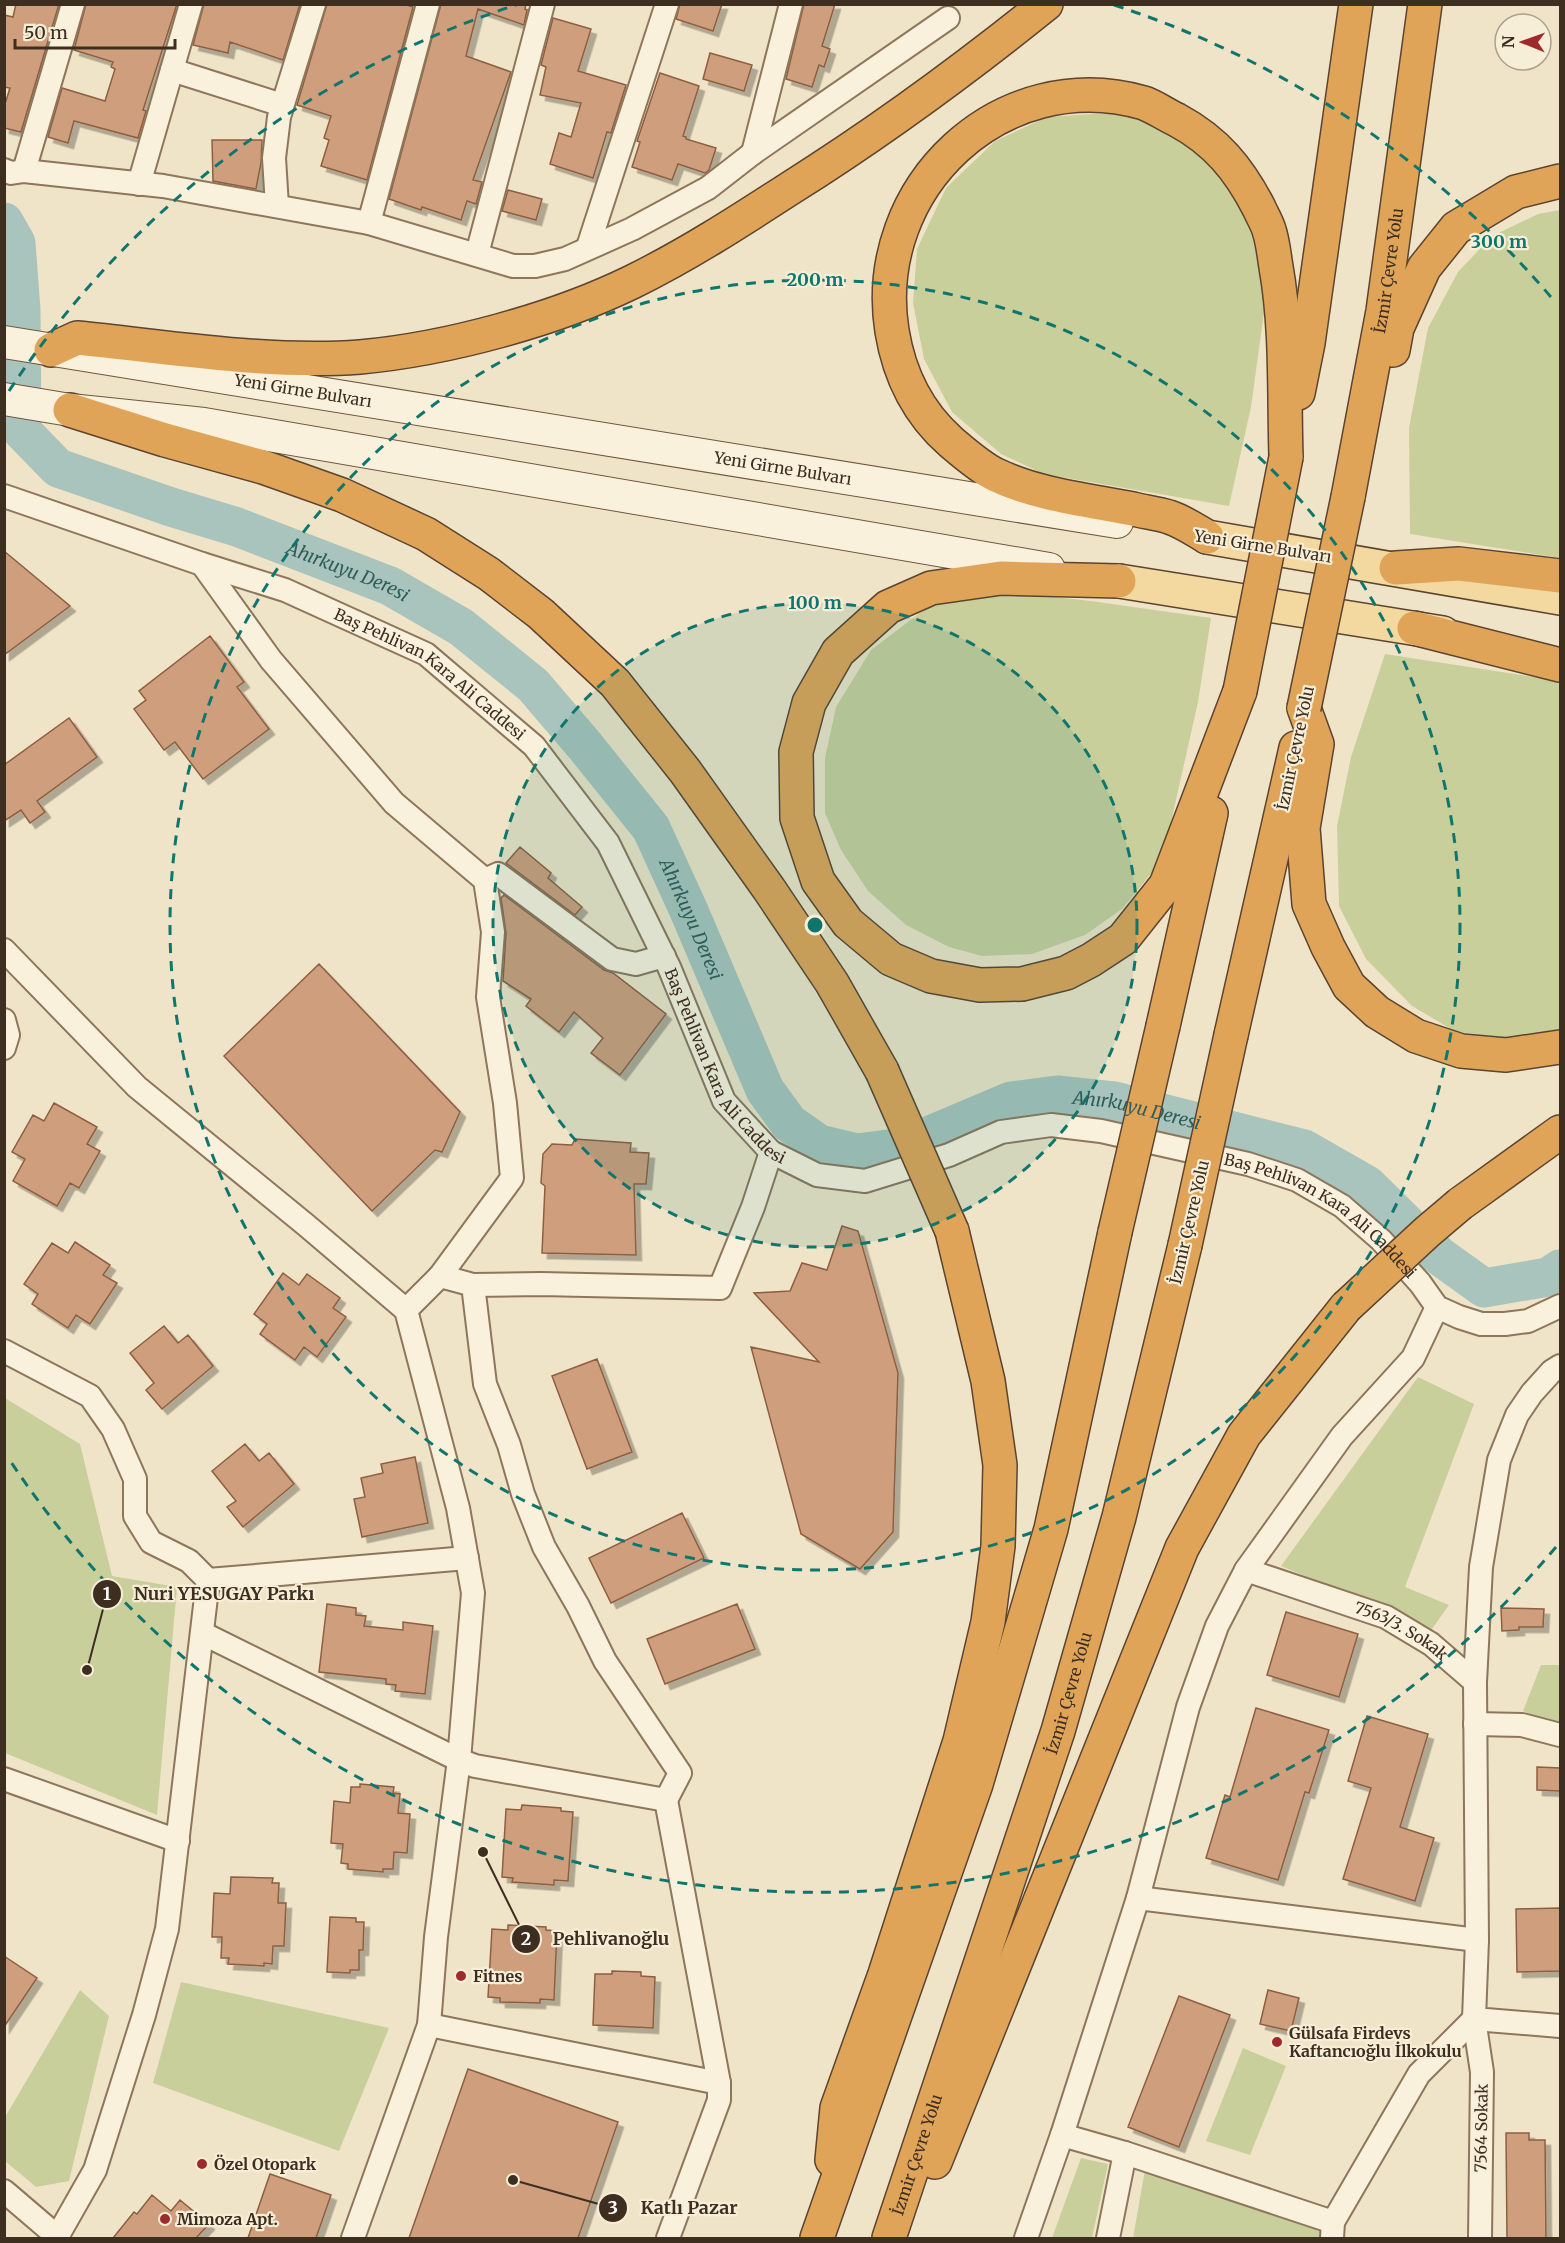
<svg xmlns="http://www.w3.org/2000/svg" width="1565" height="2243" viewBox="0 0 1565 2243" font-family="Merriweather,serif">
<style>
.green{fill:#c9cf9b}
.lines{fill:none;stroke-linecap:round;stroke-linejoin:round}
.river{stroke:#a9c4bc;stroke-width:39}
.building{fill:#cf9f7d;stroke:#8d5f41;stroke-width:1.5;filter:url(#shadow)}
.street-casing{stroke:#8d765c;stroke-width:26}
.secondary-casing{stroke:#6f573f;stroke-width:34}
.primary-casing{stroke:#5b4430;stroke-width:36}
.highway-casing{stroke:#5b4430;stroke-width:36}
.street{stroke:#faf1dc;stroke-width:22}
.secondary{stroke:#faf1dc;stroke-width:32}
.primary{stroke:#f3d9a0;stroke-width:33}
.highway{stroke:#e0a458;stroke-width:33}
.highway-bridge-casing{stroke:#5b4430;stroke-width:36;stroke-linecap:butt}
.highway-bridge{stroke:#e0a458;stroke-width:33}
.ring{fill:none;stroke:#0f766e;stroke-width:3;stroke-dasharray:10 8}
.poi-dot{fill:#9e2a2b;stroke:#f7eed8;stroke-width:2}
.labels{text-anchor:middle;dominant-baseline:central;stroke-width:4.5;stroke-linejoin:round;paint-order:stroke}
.street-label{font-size:16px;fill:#3d2e20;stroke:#f7eed8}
.poi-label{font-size:16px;font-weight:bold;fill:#3d2e20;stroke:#f7eed8;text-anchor:start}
.water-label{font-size:18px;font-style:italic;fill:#2f5d5a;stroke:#f7eed8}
.centre{fill:#0f766e;stroke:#f7eed8;stroke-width:3}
.ring-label{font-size:18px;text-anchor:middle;font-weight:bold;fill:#0f766e;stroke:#f7eed8;stroke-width:4.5;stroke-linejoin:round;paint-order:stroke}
.leader{fill:none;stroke:#3d2e20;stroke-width:2}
.callout-dot{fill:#3d2e20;stroke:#f7eed8;stroke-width:2}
.mark-label{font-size:18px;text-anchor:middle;font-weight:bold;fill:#fff}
.callout-label{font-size:18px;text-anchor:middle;font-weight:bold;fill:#3d2e20;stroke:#f7eed8;stroke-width:4.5;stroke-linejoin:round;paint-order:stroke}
</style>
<defs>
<filter id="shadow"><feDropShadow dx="5.5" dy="5.5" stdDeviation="0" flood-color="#0004"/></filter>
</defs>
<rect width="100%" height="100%" fill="#f0e4c8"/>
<path class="green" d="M1093,114H1132L1198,144L1256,217L1268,283L1251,407L1229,506L1044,474L1001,454L952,412L924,359L913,303L917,249L946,188L995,141L1047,117Z
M1560,210V558L1410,534L1409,428L1428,328L1458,272L1492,236L1538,214Z
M1018,593L1091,601L1211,618L1198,702L1171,822L1155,869L1122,909L1085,935L1032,954L982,956L949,947L906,925L868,891L841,850L825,813V758L836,707L871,650L925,609L967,594Z
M1385,654L1560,681V1035L1511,1038L1456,1032L1412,1006L1366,959L1339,906L1337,826L1351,757Z
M1418,1377L1474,1404L1405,1587L1449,1605L1432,1629L1281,1566Z
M5,1398L80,1444L112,1576L177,1587L157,1815L5,1753Z
M1541,1665H1560V1727L1523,1711Z
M181,1982L389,2028L339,2151L153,2083Z
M80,1990L109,2016L69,2181L36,2187L5,2161V2117Z
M1243,2048L1286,2066L1250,2155L1206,2141Z
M1081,2158L1108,2164L1092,2238H1052Z
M1146,2164L1325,2226L1323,2238H1133Z"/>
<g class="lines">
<path class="river" id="s1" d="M4,222L16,243L21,310L22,431L58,468L171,507L237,527L390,586L461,627L533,685L585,746L651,828L689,911L765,1090L789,1123L819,1144L857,1153L902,1147L1011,1101L1057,1095L1114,1101L1304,1149L1367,1185L1438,1255L1484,1288L1548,1277L1560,1269"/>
</g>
<path class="building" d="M16,4H59L21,132L4,128V107L10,88L4,87V15L13,17Z
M86,4H177L143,110L146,111L138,138L74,121L68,143L48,137L62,88L105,101L115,69L111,67L113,62L74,50Z
M204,4H300L283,60L230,42L228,53L193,45Z
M327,4H404L413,7L367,180L321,166L329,140L324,138L331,116L297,105Z
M441,4H526L525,9L527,10L524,25L478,9L466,56L511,72L473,180L482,182L476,204L467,201L461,220L422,207L421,210L389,199Z
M680,4H722L713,31L676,19Z
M804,4H835L822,46L830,49L824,67L819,65L812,87L786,79Z
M553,18L591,29L578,71L626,85L611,133L607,132L593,178L550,164L559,133L571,137L581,103L540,95L546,67L541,65Z
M710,53L752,65L744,91L703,79Z
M660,73L699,86L683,136L686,137V139L716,148L709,170L705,173L678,164L672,180L632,167L640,142L637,141Z
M212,140H262L261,163L256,189L213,181Z
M508,190L542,199L536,220L502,211Z
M4,551L70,606L4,655Z
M210,636L244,682L237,687L269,729L203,779L175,742L164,750L134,709L146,700L139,691Z
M69,718L97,757L37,801L45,812L30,823L21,810L4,821V765Z
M520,847L551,873L548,878L582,907L575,915L506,863Z
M504,895L604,970L613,973L666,1014L620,1075L591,1053L603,1038L574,1012L559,1032L526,1006L531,999L503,981L506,933L501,898Z
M319,964L460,1112L442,1152L435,1150L372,1211L224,1056Z
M54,1103L97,1127L87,1144L100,1151L79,1188L70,1183L57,1206L13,1181L25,1159L12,1152L33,1115L44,1121Z
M575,1139L631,1143L630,1152L649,1153L646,1184H634L636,1255L542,1253L545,1186L541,1183L543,1154L552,1144L572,1145Z
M842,1226L858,1231L898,1373L893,1532L860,1569L801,1534L751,1347L819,1362L754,1293L790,1291L802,1263L827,1270Z
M75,1242L110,1265L103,1275L117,1283L90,1324L76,1315L68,1328L32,1304L38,1294L24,1284L52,1243L68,1253Z
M283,1273L299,1285L307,1274L340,1298L333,1308L346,1317L317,1357L304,1347L295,1360L260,1334L267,1324L254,1314Z
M164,1326L178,1343L188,1335L213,1366L162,1409L146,1390L154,1383L130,1353Z
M597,1359L632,1452L587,1469L552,1376Z
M245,1444L259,1461L269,1453L294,1484L243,1527L227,1507L236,1501L212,1471Z
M415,1457L428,1523L362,1537L354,1499L365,1497L361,1478L383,1473L381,1464Z
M682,1513L704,1558L611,1603L589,1558Z
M327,1604L356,1608V1615L366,1616L364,1626L403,1630V1622L433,1626L425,1694L395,1691L396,1685L386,1684V1679L319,1672Z
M737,1604L755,1649L665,1684L647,1639Z
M1501,1608L1544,1609L1543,1627H1519V1630L1502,1631Z
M1286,1612L1358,1634L1339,1697L1267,1675Z
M1256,1708L1329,1730L1309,1793L1305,1792L1278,1880L1206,1858L1225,1795L1230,1797Z
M1367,1716L1428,1734L1400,1827L1434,1838L1415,1901L1343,1879L1371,1788L1348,1781Z
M1537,1767L1560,1768V1791L1537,1790Z
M360,1784L394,1787L393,1793L400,1794L398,1813L410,1814L407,1853L394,1852L393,1869H383V1872L348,1869V1864L341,1863L343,1844L331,1843L334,1801L350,1803L351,1787H360Z
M522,1805L561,1808V1811L573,1812L568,1881L554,1880V1885L512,1882L513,1878L502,1877L506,1809L521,1810Z
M231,1877L273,1878L272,1883H279L278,1903H286L284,1946H273L272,1964L264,1963V1966L228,1964L229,1958H221L222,1937H212L214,1893L230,1894Z
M1560,1908V1971L1517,1972L1516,1909Z
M330,1917L356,1918V1922H364L363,1950H359V1970H350V1973L327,1972Z
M508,1925L546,1927V1930L557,1931L554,2000L540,1999V2003L500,2002V1998L488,1997L492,1929L508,1930Z
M4,1956L37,1978L4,2027Z
M612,1971L641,1972V1976L655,1977L653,2028L593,2025L595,1974H612Z
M1268,1990L1299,1998L1291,2031L1260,2024Z
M1179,1996L1230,2015L1179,2147L1128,2127Z
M468,2069L618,2122L578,2238H409Z
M1506,2133H1529V2140H1545L1546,2238H1507Z
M270,2174L331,2195L316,2238H248Z
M152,2195L171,2211L180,2200L209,2224L196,2238H113L134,2212L137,2214Z"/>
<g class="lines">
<defs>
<g id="street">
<path d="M172,70L282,105"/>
<path d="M753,153L791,4"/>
<path d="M4,170L11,173L24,171L163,186L369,223L513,266H535L565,259L632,229L708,188L753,153L948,18"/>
<path d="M24,171L73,4"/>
<path d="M139,184L191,4"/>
<path d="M277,206L274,158L279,117L314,4"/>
<path d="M369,223L428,4"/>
<path d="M588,247L667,4"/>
<path d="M477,254L543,4"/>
<path id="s2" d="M4,496L202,564L285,590L426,654L534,746L608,843L669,967L724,1101L771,1152L817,1175L865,1181L949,1155L1001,1132L1051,1125L1101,1131L1248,1164L1297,1180L1342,1206L1381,1240L1420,1283L1437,1307L1459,1317L1481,1324H1505L1528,1321L1560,1306"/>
<path d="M202,564L271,660L394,803L485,880L493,932L488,997L505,1103L512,1178L440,1276"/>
<path d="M485,880L498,874L612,959L636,964L664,956"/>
<path d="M4,950L137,1087L306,1225L406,1310L458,1508L473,1593L459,1760L436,1937L429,2025L353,2238"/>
<path d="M4,1020L8,1035L4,1048"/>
<path d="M473,1285L541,1284L720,1288L753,1207L771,1152"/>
<path d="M406,1310L440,1276L473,1285L485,1384L509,1445L523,1494L544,1547L578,1606L605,1661L680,1773L666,1800"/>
<path d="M4,1351L90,1396L113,1429L135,1479V1516L151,1542L189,1561L208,1580L167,1929L144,2015L95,2170L57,2237"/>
<path d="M1246,1570L1342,1436L1413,1358L1437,1307"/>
<path d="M208,1580L467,1558"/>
<path d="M202,1633L459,1760L475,1766L666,1800L719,2083V2100L668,2238"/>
<path d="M1475,1682L1481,1567L1499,1460L1517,1415L1532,1393L1552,1371L1560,1366"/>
<path d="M1475,1724L1522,1725L1560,1735"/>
<path d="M4,1779L178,1841"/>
<path id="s3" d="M1138,1898L1188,1707L1217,1626L1246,1570L1386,1617L1431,1644L1475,1682L1477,1940L1474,2019L1560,2026"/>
<path d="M1474,2019L1482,2072L1480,2238"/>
<path d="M429,2025L719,2083"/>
<path d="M1062,2135L1125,2153L1333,2222"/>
<path d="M4,2191L59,2238"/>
<path d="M1026,2238L1062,2135L1138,1898L1477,1940"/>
<path d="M1108,2238L1125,2153"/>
<path d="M1332,2238L1333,2222L1419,2074L1474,2019"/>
</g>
<g id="secondary">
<path id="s4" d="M4,342L1117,522"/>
<path d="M4,399L70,410L204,424L1049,569"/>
</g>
<path id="primary" d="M1207,537L1560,598
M1119,581L1443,633"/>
<g id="highway">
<path d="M51,350L77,338C168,347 269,364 360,357C447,349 554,320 632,282C687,255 738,222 789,189C878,133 964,70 1046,4"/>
<path d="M1393,350L1397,328L1424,268L1456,228L1516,192L1560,181"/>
<path d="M1298,393L1308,343L1356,4"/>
<path d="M70,410L165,440L263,467L342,495L426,534L489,574L541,614L615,683L685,771L769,889L832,983L882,1071"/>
<path id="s5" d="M1348,497L1383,311L1425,4"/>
<path d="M1207,537C1195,530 1182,521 1169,517C1157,513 1144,512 1133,509C1087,500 1038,495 996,475C981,468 964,453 951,442C918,413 899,374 892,331C869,187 1002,62 1144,103C1155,107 1166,115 1177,120C1216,141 1239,169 1259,208C1262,215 1267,223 1269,230C1273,242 1274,255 1276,267C1287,329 1284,393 1286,457"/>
<path d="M1396,568L1459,564L1560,576"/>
<path d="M1119,581L1001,578L931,588L888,607L838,652L809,703L796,752L797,818L818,881L848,923L891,959L931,976L980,985L1022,984L1066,973L1091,960L1123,939L1166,885L1240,691"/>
<path d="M1414,628L1560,665"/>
<path d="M1304,708L1317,744L1303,828L1309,904L1328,947L1349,986L1377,1012L1416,1036L1461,1051L1506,1055L1560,1047"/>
<path d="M1163,1026L1211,813"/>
<path d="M1231,1035L1296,748"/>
<path d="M1460,1204L1560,1132"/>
<path d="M832,2160L837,2108L885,1974L960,1741L988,1622L998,1546L1000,1465L988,1381L952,1231"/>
<path d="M935,2162L1182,1548L1244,1435L1346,1307"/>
<path d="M817,2238L976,1784L1051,1529L1115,1232"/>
<path id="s6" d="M889,2238L1058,1731L1119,1517L1185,1245"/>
</g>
</defs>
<use href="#street" class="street-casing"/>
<use href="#secondary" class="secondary-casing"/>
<use href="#primary" class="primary-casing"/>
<use href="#highway" class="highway-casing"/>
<use href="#street" class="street"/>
<use href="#secondary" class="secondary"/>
<use href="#primary" class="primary"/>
<use href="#highway" class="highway"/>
<defs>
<path id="highway-bridge" d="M1240,691L1286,457
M1304,708L1348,497
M882,1071L952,1231
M1115,1232L1163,1026
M1185,1245L1231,1035
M1346,1307L1427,1232L1460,1204"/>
</defs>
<use href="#highway-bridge" class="highway-bridge-casing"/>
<use href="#highway-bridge" class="highway-bridge"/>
</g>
<circle cx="815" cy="925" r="322" fill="#0f766e" fill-opacity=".12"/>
<g class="ring">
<circle cx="815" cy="925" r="322"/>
<circle cx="815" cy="925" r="645"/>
<path d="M1556 1547A967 967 0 0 1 9 1459M9 391A967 967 0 0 1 516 5M1114 5A967 967 0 0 1 1556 303"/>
</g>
<g class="poi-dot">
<circle cx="461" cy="1976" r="6"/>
<circle cx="1277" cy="2042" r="6"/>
<circle cx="202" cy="2164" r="6"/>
<circle cx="165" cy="2219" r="6"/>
</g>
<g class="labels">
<g class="street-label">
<text stroke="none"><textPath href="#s5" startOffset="230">İzmir Çevre Yolu</textPath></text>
<text stroke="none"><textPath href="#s4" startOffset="303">Yeni Girne Bulvarı</textPath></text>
<text stroke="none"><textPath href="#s4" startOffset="789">Yeni Girne Bulvarı</textPath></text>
<text transform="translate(1263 546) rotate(9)">Yeni Girne Bulvarı</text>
<text stroke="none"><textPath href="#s2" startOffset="465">Baş Pehlivan Kara Ali Caddesi</textPath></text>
<text transform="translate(1295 748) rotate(-78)">İzmir Çevre Yolu</text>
<text stroke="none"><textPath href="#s2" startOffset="969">Baş Pehlivan Kara Ali Caddesi</textPath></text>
<text stroke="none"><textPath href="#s2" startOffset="1653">Baş Pehlivan Kara Ali Caddesi</textPath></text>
<text transform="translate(1189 1222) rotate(-77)">İzmir Çevre Yolu</text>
<text stroke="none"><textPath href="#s3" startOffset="514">7563/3. Sokak</textPath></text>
<text stroke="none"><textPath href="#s6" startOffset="574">İzmir Çevre Yolu</textPath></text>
<text transform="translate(1481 2128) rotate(-89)">7564 Sokak</text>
<text stroke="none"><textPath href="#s6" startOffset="88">İzmir Çevre Yolu</textPath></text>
</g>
<g class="poi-label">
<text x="473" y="1976">Fitnes</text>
<text x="1289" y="2033">Gülsafa Firdevs<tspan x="1289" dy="18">Kaftancıoğlu İlkokulu</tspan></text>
<text x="214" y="2164">Özel Otopark</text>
<text x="177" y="2219">Mimoza Apt.</text>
</g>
<g class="water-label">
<text stroke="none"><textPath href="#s1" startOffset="572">Ahırkuyu Deresi</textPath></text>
<text stroke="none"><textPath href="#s1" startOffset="1076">Ahırkuyu Deresi</textPath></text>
<text stroke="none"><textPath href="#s1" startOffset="1670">Ahırkuyu Deresi</textPath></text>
</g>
</g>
<circle cx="815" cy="925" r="9" class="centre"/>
<g class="ring-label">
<text x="1499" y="248">300 m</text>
<text x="815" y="286">200 m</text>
<text x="815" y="609">100 m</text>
</g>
<path class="leader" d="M87 1670L107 1594M483 1852L526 1939M513 2180L613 2208"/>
<g class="callout-dot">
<circle cx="87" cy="1670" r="6"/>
<circle cx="483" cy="1852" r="6"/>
<circle cx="513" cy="2180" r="6"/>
<circle cx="107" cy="1594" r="15"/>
<circle cx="526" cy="1939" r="15"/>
<circle cx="613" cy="2208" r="15"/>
</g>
<g class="mark-label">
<text x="107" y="1600">1</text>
<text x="526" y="1945">2</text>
<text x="613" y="2214">3</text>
</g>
<g class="callout-label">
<text x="224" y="1600">Nuri YESUGAY Parkı</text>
<text x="611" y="1945">Pehlivanoğlu</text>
<text x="689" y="2214">Katlı Pazar</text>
</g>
<rect width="1565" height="2243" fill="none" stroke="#3d2e20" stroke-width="12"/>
<g transform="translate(1523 42) rotate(271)"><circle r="28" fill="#f7eed8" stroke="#ada18e" stroke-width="1.5"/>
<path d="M0-4.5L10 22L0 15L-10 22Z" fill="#9e2a2b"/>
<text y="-9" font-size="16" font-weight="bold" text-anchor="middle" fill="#3d2e20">N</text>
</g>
<path d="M15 39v9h160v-9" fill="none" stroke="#3d2e20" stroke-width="3"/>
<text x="24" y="39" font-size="18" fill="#3d2e20" stroke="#f7eed8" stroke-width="4.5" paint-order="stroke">50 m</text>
</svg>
